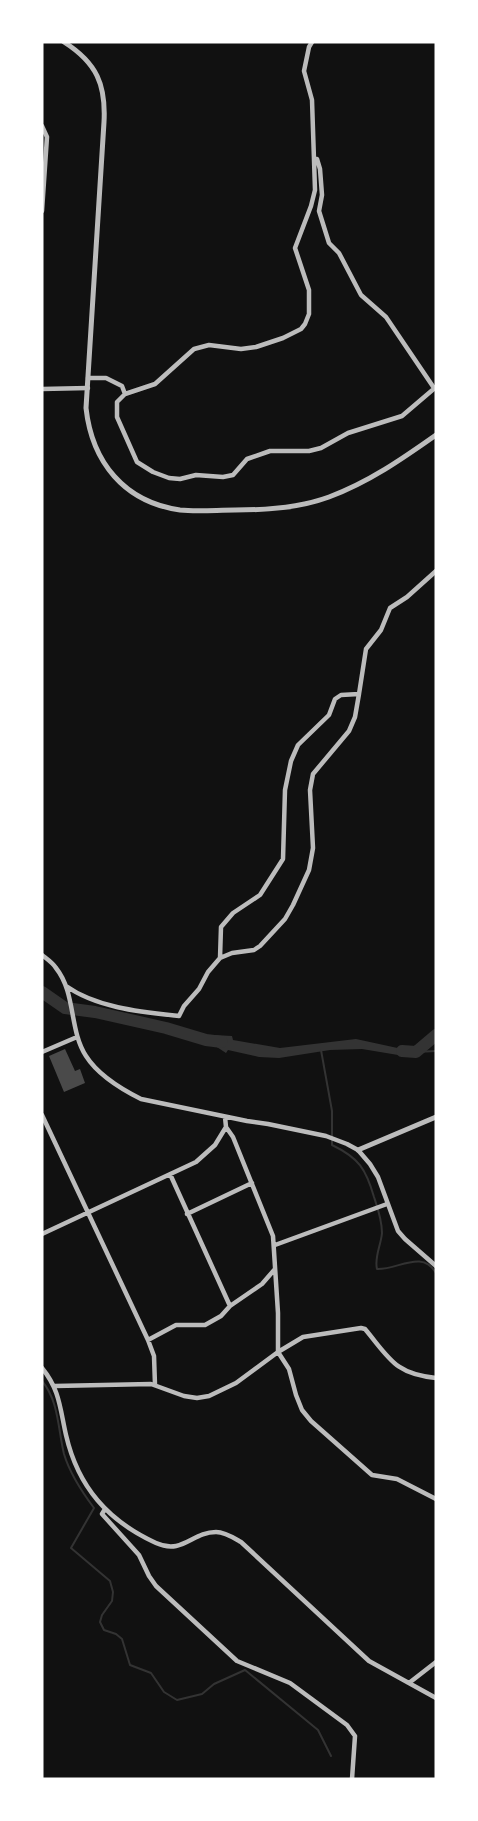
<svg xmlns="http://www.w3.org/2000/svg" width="478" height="1821" viewBox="0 0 478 1821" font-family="'Source Sans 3',sans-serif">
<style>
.water{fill:#333}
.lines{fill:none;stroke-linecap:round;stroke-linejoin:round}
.stream{stroke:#333;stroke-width:2}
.river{stroke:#333;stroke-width:12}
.building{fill:#4a4a4a}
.minor{stroke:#bcbcbc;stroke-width:4.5}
.tertiary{stroke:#bcbcbc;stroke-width:5}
</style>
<rect width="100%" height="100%" fill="#111"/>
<path class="water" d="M214,1035L232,1036L233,1040L280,1048L356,1039L416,1052L398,1055L362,1049L330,1050L279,1058L259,1057L228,1050L226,1053L206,1040L213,1037Z"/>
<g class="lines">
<path class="stream" d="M321,1050L332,1111V1145C359,1158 366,1169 374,1197C378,1209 382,1220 382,1233C381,1245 374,1258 377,1269C398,1270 422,1249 436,1273
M416,1052L436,1051
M42,1381C59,1401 58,1430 64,1454C70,1474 82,1492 94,1508L71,1548L110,1581L113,1592L112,1601L102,1615L100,1622L104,1630L116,1634L122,1639L130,1665L151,1673L164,1692L177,1700L202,1694L214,1684L245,1670L318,1730L331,1756"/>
<path class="river" d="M42,992L65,1008L95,1012L166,1028L206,1040L222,1042
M402,1051L416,1052L436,1035"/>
</g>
<path class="building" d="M65,1049L75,1071L80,1069L85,1083L64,1092L49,1056Z"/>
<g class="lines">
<path class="minor" d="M312,42L309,47L304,71L312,100L315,190L311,206L295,248L309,290V314L305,324L301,329L283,338L256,347L241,349L209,345L194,349L155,384L125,394L117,402V417L137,462L153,472L169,478L180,479L196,475L223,477L233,475L247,459L270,451H309L321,448L348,433L402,416L436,387
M42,126L47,137L42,211
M317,159L320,169L322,195L319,211L329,243L339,253L361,295L386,317L434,388
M88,378H106L122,386L125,394
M42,389L88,388
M42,955C47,959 53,963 56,968C76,993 69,1030 86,1056C98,1075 121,1089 141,1099L247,1121L268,1124L326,1136L347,1144L358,1150L370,1164L378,1177L398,1231L405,1239L436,1266
M220,958L232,953L254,950L260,946L285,919L293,905L309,870L313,848L310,790L313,774L349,731L355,717L359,694
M66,986C97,1008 142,1012 179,1016L184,1006L199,989L208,972L220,958L221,927L233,913L260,895L283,859L285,790L291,761L298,745L329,715L335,699L341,695L359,694L366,649L381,630L390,608L407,597L436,571
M42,1052L77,1037
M42,1115L148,1340L154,1356L155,1385
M225,1117L226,1127L233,1137L273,1236L278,1313V1352L289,1369L296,1395L302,1410L311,1421L372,1475L397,1479L436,1499
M170,1174L230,1306
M187,1214L252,1183
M42,1234L196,1162L215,1145L226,1127
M275,1245L387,1204
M148,1340L176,1325H205L221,1316L230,1306L262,1284L275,1269
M42,1368C60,1390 60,1409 66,1435C78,1487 108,1521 156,1543C183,1555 192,1532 216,1532C225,1532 234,1538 241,1542L369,1661L436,1698
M55,1386L151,1384L184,1396L197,1398L209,1396L236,1383L278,1352L303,1337L361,1328L365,1329C390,1359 395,1374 436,1378
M105,1509L102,1514L139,1555L149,1576L156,1586L237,1661L290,1683L347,1725L355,1736L352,1779
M409,1683L436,1662"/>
<path class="tertiary" d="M64,42C97,63 106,85 104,122L86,408C92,462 124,502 180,510C197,512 217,510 235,510C267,510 299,508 329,497C369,482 402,459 436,435
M358,1150L436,1117"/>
</g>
<rect width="478" height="1821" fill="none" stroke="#ffffff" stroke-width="87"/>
</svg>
